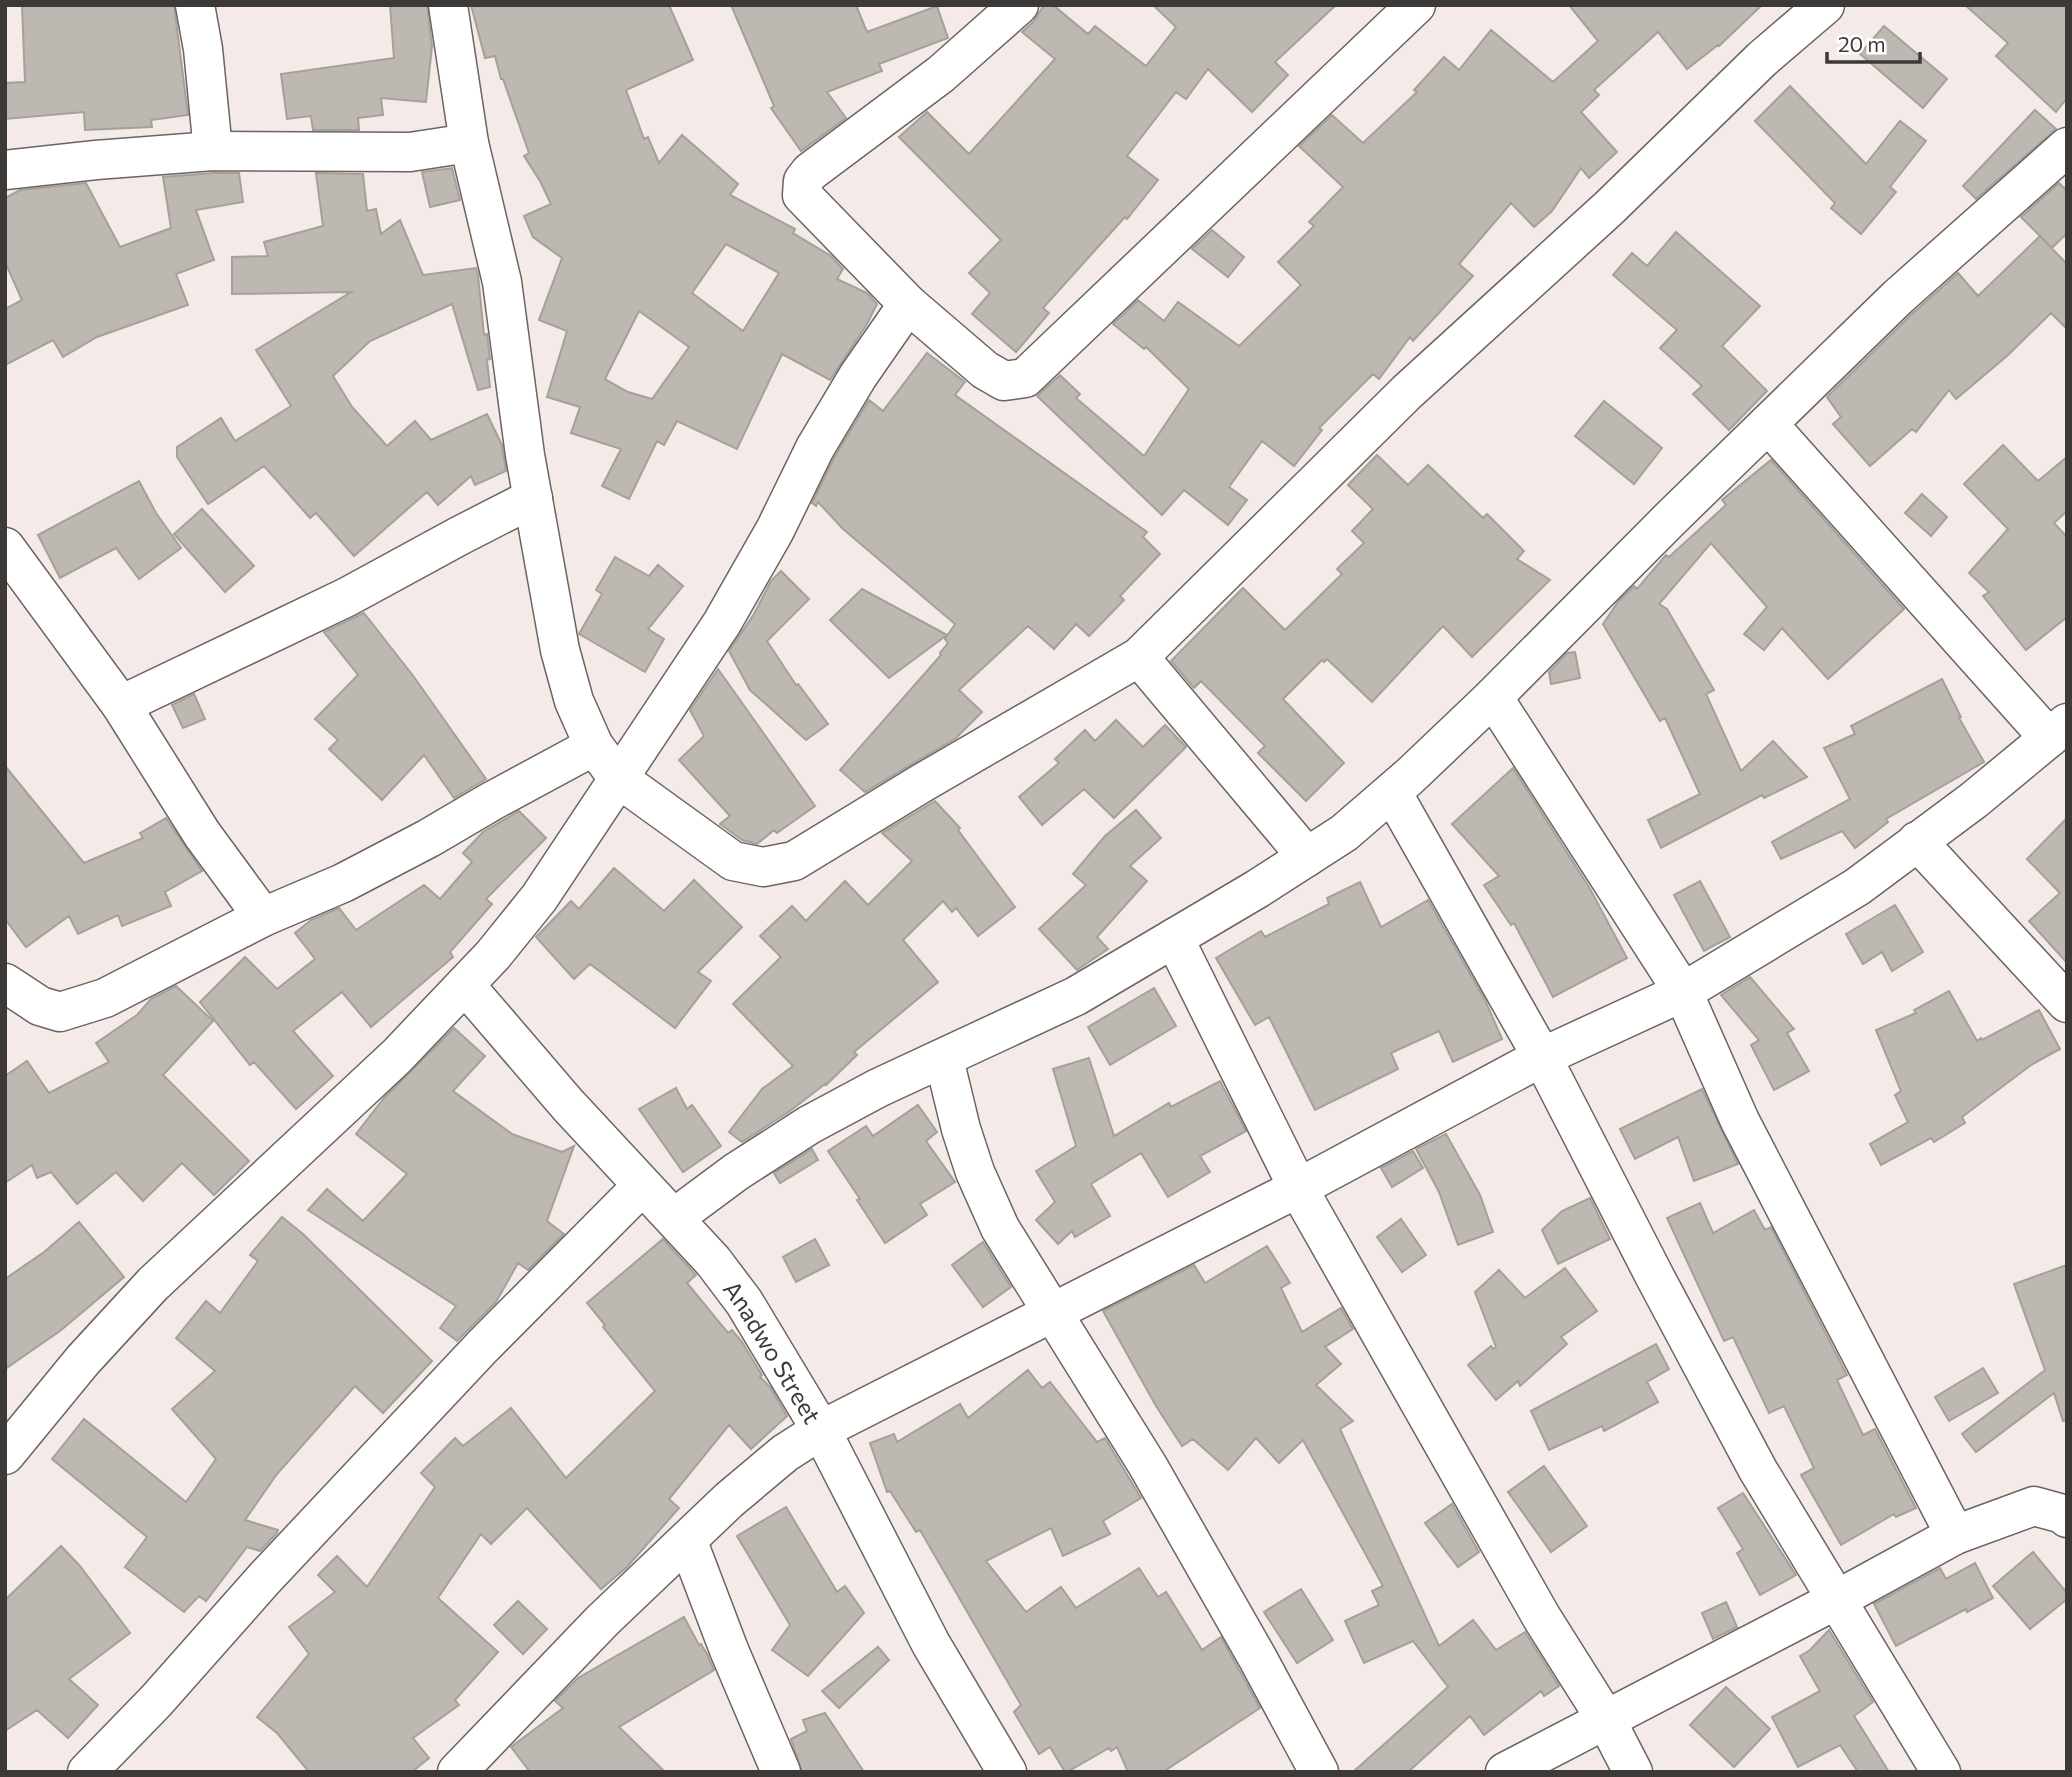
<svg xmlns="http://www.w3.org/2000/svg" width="2072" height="1777" viewBox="0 0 2072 1777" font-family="Commissioner,sans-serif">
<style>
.building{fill:#bdb8b1;stroke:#a5a099;stroke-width:2;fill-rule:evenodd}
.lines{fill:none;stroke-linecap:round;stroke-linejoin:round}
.minor-casing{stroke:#6c6461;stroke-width:41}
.minor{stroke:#fff;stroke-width:38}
.labels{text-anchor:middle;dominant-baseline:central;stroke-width:7;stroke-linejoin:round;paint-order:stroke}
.street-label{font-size:24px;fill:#3c3937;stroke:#fff}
</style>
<rect width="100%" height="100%" fill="#f4eae7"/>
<path class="building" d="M22,5H174L188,115L151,120L152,127L85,130L84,112L5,119V83L25,82Z
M390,5H427L432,46L426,102L381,98L383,115L358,118L359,130H313L311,116L287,119L281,74L394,58Z
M471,5H669L693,60L626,90L644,139L648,137L659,163L682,135L738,184L730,195L795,229L793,233L831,256L843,269L837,279L867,293L877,304L867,324L830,380L782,354L737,449L677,421L664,445L657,441L629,499L602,486L621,449L571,433L580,407L547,397L567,331L539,320L562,258L533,237L524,216L551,204L540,181L524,156L529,153L503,79H501L495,56L485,58ZM726,244L779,273L743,331L692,293ZM639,311L689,347L652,399L628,392L605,379Z
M731,5H856L867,32L937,6L948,38L879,64L882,71L827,92L846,118L801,151L771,108L774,106Z
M1044,5H1053L1088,34L1095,26L1146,66L1176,27L1153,5H1336L1275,62L1288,75L1252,112L1208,69L1186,99L1176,92L1127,156L1158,180L1127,219L1125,217L1043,308L1049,313L1016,352L972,314L990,293L969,273L1001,240L899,137L927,112L969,154L1055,59L1022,32L1034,21Z
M1569,5H1762L1719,46L1718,45L1687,69L1658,32L1594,90L1599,95L1581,112L1617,152L1589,178L1581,168L1552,211L1534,227L1511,203L1459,264L1473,276L1413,341L1410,337L1379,379L1373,374L1319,428L1322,430L1294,466L1262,441L1229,487L1247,500L1228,525L1184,490L1162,515L1037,396L1060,375L1080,394L1076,398L1144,456L1189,389L1146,347L1144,349L1113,324L1138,300L1164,321L1178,302L1239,346L1301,285L1278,262L1314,226L1309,222L1343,187L1299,146L1332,115L1363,143L1417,92L1414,90L1444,57L1459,70L1491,30L1553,82L1598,41Z
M1965,5H2067V98L2056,112L1996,56L2008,43Z
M1884,26L1947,79L1923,108L1860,54Z
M1790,86L1866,164L1900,121L1926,141L1890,187L1896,192L1861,234L1831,208L1835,203L1755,121Z
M2035,110L2056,129L1976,199L1963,186Z
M452,168L460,200L430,207L422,172Z
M214,173H239L243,202L196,210L214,260L176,274L188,305L97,337L63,357L53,340L5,365V309L22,300L5,262V198L20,190L86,183L120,247L171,228L163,177Z
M316,173L363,174L367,211L376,209L381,234L400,220L423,275L476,268L478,275L484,335L487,334L490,359L487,360L490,387L478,390L452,304L370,341L333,376L352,407L387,446L415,421L431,440L487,414L502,445L506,471L475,485L471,476L438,505L427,492L354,556L316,513L310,518L264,466L208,504L177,457V447L221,418L235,441L291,406L256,350L351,292L232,294V257L268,256L264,242L323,226Z
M2059,183L2067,191V233L2052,248L2021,217Z
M1212,230L1244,257L1228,277L1192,249Z
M1676,232L1760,306L1722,346L1767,391L1729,430L1693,394L1702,386L1660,348L1677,330L1613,275L1632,253L1647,266Z
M2040,236L2067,264V329L2051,313L2007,356L1956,399L1949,390L1916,432L1912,429L1870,466L1833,424L1841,417L1827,397L1913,313L1958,273L1978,296Z
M927,353L965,382L955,395L1147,532L1143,537L1160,554L1120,596L1124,600L1089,636L1076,624L1054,649L1028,626L959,690L982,712L956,738L865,792L840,770L941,655L940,653L948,643L945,639L955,624L843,529L818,502L816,506L812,503L834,458L869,400L883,411Z
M1604,401L1662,448L1634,484L1575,436Z
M2003,445L2038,481L2067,457V511L2054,523L2067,537V617L2026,650L1983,596L1989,592L1969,573L2008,529L1964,484Z
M1377,455L1408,485L1428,465L1483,518L1487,514L1524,551L1517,559L1550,580L1472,657L1443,626L1372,702L1327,659L1324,662L1322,660L1283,699L1344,763L1306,801L1258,753L1265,746L1201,681L1194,688L1171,661L1243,588L1285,630L1342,574L1337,569L1364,543L1352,531L1373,509L1348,485Z
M1771,460L1904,609L1828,679L1782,628L1764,650L1744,634L1767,607L1711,543L1659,604L1667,609L1714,690L1706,694L1741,771L1773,741L1807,777L1764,798L1762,795L1661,848L1648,820L1700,794L1665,718L1660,721L1603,624L1618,602L1634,586L1637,589L1666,555L1669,557L1726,505L1722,500Z
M139,481L156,513L181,548L139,579L116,548L60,578L38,535Z
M1922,494L1947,517L1931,536L1905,513Z
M202,509L254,566L225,592L174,534Z
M615,557L649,576L658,565L683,586L648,629L664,639L645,672L579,634L602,594L596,590Z
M781,571L809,599L767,641L796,685L798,684L828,724L806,740L750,690L729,651L754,614L771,581Z
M862,589L947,635L889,678L830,620Z
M364,613L414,677L486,779L454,798L424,755L382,800L329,749L338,740L315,719L358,675L324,632Z
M1575,652L1580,678L1551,684L1549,672L1567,653Z
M718,669L815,806L777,833L774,830L757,844L742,840L720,824L730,816L679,760L704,736L690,710Z
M1942,679L1961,717L1959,718L1984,762L1886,819L1888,822L1855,848L1842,831L1781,859L1772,842L1850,799L1824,748L1855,734L1851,726Z
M194,694L205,719L183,728L172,705Z
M1116,720L1143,747L1165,725L1186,747L1114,818L1084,789L1042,825L1019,797L1059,763L1055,759L1085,730L1095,741Z
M5,766L84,863L143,838L140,833L166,818L202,871L165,892L171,906L122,926L118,915L78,934L69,916L26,947L5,919Z
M1513,768L1589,887L1627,958L1553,997L1514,923L1511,925L1484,885L1499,876L1452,824Z
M935,801L960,828L958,830L1015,907L978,936L956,908L952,912L943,901L903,940L938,982L854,1052L857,1055L826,1085L825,1084L790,1111L742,1142L729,1132L762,1089L793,1066L733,1004L781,957L760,936L792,906L806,921L845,881L868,905L912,861L882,833Z
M1136,810L1161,838L1130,866L1147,881L1097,937L1108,949L1077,970L1039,929L1086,885L1073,874L1105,836Z
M519,811L546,838L486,899L492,904L450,952L453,957L371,1027L342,992L293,1031L333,1076L296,1109L254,1062L250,1065L200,1002L245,957L277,989L315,959L295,933L311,920L339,908L356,930L424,885L440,899L472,862L463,853L483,832Z
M2067,818V963L2029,921L2060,893L2027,859Z
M614,868L664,911L694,880L742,927L698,972L711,981L675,1028L590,964L574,979L536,937L571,901L579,909Z
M1700,881L1730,937L1704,951L1674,895Z
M1360,882L1381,927L1428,900L1485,1000L1502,1039L1453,1062L1439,1031L1391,1053L1398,1069L1315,1110L1269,1017L1255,1025L1216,958L1261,931L1265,937L1329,904L1327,898Z
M1895,905L1923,952L1892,971L1882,952L1863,964L1846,934Z
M1750,977L1794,1029L1787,1033L1809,1071L1774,1090L1751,1045L1759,1040L1721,995Z
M176,986L213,1021L163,1075L249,1161L214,1195L182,1163L143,1201L116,1172L77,1204L51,1172L37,1178L32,1165L5,1183V1076L27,1061L49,1093L109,1062L96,1043L137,1015L151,999Z
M1154,988L1176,1026L1110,1065L1088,1027Z
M1949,991L1977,1041L1981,1038L1982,1040L2039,1010L2060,1049L2031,1065L1962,1117L1965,1123L1934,1142L1931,1138L1881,1165L1870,1144L1908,1122L1895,1095L1901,1091L1876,1030L1916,1013L1914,1010Z
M454,1028L485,1056L453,1091L512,1134L562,1152L574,1146L547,1221L564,1234L528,1270L518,1263L496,1302L457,1341L440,1328L456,1306L308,1210L327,1189L363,1221L407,1174L356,1134L384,1098Z
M1089,1058L1114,1136L1169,1103L1171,1107L1220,1081L1246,1131L1200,1156L1210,1172L1168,1197L1141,1153L1091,1184L1110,1216L1075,1237L1072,1231L1058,1244L1036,1220L1055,1202L1036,1171L1076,1146L1053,1069Z
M676,1088L687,1109L692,1105L721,1146L683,1172L639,1109Z
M1702,1089L1738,1164L1694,1181L1678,1137L1635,1159L1620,1129Z
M918,1105L937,1132L926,1141L955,1182L920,1204L927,1215L885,1243L857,1200L860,1199L828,1151L866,1126L873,1136Z
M1446,1134L1480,1195L1493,1232L1458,1245L1439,1192L1416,1149Z
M812,1149L818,1160L780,1183L774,1173Z
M1413,1151L1423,1168L1392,1187L1381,1168Z
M1590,1198L1610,1239L1558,1264L1542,1230L1562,1211Z
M1700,1203L1713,1233L1754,1210L1765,1230L1771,1227L1847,1375L1837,1380L1863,1435L1875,1429L1916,1508L1896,1517L1894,1514L1841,1545L1801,1475L1814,1468L1784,1406L1769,1413L1733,1337L1724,1341L1667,1218Z
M282,1217L303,1234L432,1361L383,1413L355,1386L277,1474L245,1520L278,1530L277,1533L260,1551L247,1547L206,1601L199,1596L184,1612L125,1567L147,1537L52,1459L84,1419L186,1502L216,1459L172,1409L215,1371L176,1338L206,1301L220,1313L258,1261L250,1255Z
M1401,1219L1426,1255L1402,1272L1377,1237Z
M79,1222L124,1277L60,1331L5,1369V1279L44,1252Z
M663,1239L696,1275L687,1283L728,1333L732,1330L742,1342L762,1375L760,1377L770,1387L787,1416L751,1449L729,1425L669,1499L679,1508L627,1567L601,1589L527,1508L491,1544L481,1534L438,1598L498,1652L455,1700L459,1705L413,1738L429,1758L412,1772H309L277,1733L257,1717L309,1654L289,1627L335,1592L318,1575L337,1556L367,1587L435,1487L421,1473L455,1438L463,1446L511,1408L566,1478L655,1391L603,1327L605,1325L587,1303Z
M815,1239L829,1265L796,1282L783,1257Z
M983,1242L1011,1287L983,1307L952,1265Z
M1267,1246L1290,1283L1281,1288L1302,1332L1341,1308L1353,1329L1325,1347L1341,1364L1316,1385L1353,1421L1340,1429L1439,1646L1473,1620L1496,1650L1525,1632L1559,1686L1544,1696L1541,1691L1484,1735L1470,1716L1408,1772H1353L1448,1687L1413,1641L1364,1663L1345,1621L1379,1605L1372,1591L1383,1586L1303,1440L1279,1463L1256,1438L1228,1470L1193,1439L1182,1446L1156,1406L1103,1311L1194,1265L1205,1283Z
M2067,1265V1420L2063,1421L2054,1393L1976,1452L1962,1434L2045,1370L2014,1284Z
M1565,1268L1597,1311L1561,1337L1567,1344L1520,1386L1518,1381L1496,1400L1468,1365L1491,1346L1493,1349L1496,1347L1475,1292L1499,1270L1525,1298Z
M1656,1344L1669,1369L1647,1382L1658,1402L1604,1431L1602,1426L1549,1450L1531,1411Z
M1983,1368L1998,1393L1949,1421L1935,1397Z
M1028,1370L1042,1388L1050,1382L1097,1442L1105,1438L1141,1498L1103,1521L1110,1534L1063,1556L1051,1528L986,1561L1026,1612L1061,1587L1076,1608L1139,1568L1158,1597L1166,1592L1202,1650L1221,1637L1260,1708L1163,1772H1128L1117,1747L1111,1751L1109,1748L1067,1772H1065L1050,1747L1039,1754L1014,1712L1021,1705L920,1530L916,1532L890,1491L887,1492L870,1443L894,1434L897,1442L960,1404L968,1418Z
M1544,1466L1587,1526L1551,1552L1508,1492Z
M1743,1493L1796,1575L1760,1595L1737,1553L1743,1549L1718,1508Z
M1452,1504L1479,1552L1458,1567L1425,1523Z
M786,1507L837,1592L845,1586L864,1613L808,1676L772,1650L790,1625L737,1536Z
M61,1546L80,1566L130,1633L69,1679L98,1705L68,1738L37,1710L5,1731V1600Z
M2033,1552L2067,1593V1599L2030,1629L1993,1586Z
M1975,1563L1993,1598L1967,1612L1966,1609L1896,1646L1874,1604L1940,1568L1946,1579Z
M1301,1589L1333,1640L1297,1663L1264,1612Z
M518,1601L547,1629L523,1654L494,1625Z
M1726,1602L1737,1627L1713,1639L1702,1613Z
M684,1617L699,1645L701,1644L707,1654L714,1670L619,1727L665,1772H530L511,1747L563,1708L555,1701L578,1678Z
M1829,1630L1873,1702L1854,1716L1889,1772H1858L1840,1745L1798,1767L1772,1717L1820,1691L1800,1656L1810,1650Z
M878,1647L889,1660L839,1708L822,1691Z
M1726,1687L1770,1729L1734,1767L1690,1725Z
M825,1713L864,1772H802L791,1739L807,1731L803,1720Z"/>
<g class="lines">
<defs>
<g id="minor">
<path d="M195,5L203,49L213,151"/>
<path d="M448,5L469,143L502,282L525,455L560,650L574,701L594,746L618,778L733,861L763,867L794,861L922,783L1139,657L1407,392L1609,208L1762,59L1825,5"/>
<path d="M1019,5L941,74L810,172L803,181L802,195L908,304L985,370L1004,381L1025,378L1416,5"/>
<path d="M5,170L96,160L213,151L410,152L469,143"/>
<path d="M1768,424L2049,738"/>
<path d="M5,547L121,705L202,834L263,917"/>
<path d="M1139,657L1307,857"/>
<path d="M1493,697L1683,992L1740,1121L1955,1535"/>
<path d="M121,705L347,597L459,536L533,498"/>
<path d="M1392,792L1542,1057L1655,1277L1758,1470L1941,1772"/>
<path d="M1917,841L2067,1003"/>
<path d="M1174,938L1298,1188L1542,1618L1605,1718L1633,1772"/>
<path d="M5,983L40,1006L60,1012L105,998L263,917L343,883L429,838L492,801L594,746"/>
<path id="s1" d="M465,985L568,1105L713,1261L744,1302L821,1430L931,1644L1007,1772"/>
<path d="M944,1059L961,1129L975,1172L1000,1228L1148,1466L1257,1657L1319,1772"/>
<path d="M674,1218L736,1172L809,1125L878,1088L1076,996L1257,889L1344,833L1410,776L1493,697L1669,520L1898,297L2067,147"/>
<path d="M5,1455L83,1360L153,1284L397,1056L493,955L539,898L722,623L775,530L815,448L858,376L908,304"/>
<path d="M688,1542L729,1650L781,1772"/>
<path d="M87,1772L156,1701L264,1579L482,1347L642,1186"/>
<path d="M457,1772L602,1621L729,1500L785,1453L821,1430L1298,1188L1542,1057L1683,992L1857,887L1974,800L2067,723"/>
<path d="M1505,1772L1836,1600L1955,1535L2034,1506L2063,1514L2067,1518"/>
</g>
</defs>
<use href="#minor" class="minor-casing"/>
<use href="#minor" class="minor"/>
</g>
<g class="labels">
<g class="street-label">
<text stroke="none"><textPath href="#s1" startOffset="480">Anadwo Street</textPath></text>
</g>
</g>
<rect width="2072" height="1777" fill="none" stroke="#3c3937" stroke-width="14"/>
<path d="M1827 52v10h93v-10" fill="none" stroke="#3c3937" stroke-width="3.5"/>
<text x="1838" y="52" font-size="21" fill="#3c3937" stroke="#ffffff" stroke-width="5" paint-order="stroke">20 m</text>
</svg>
